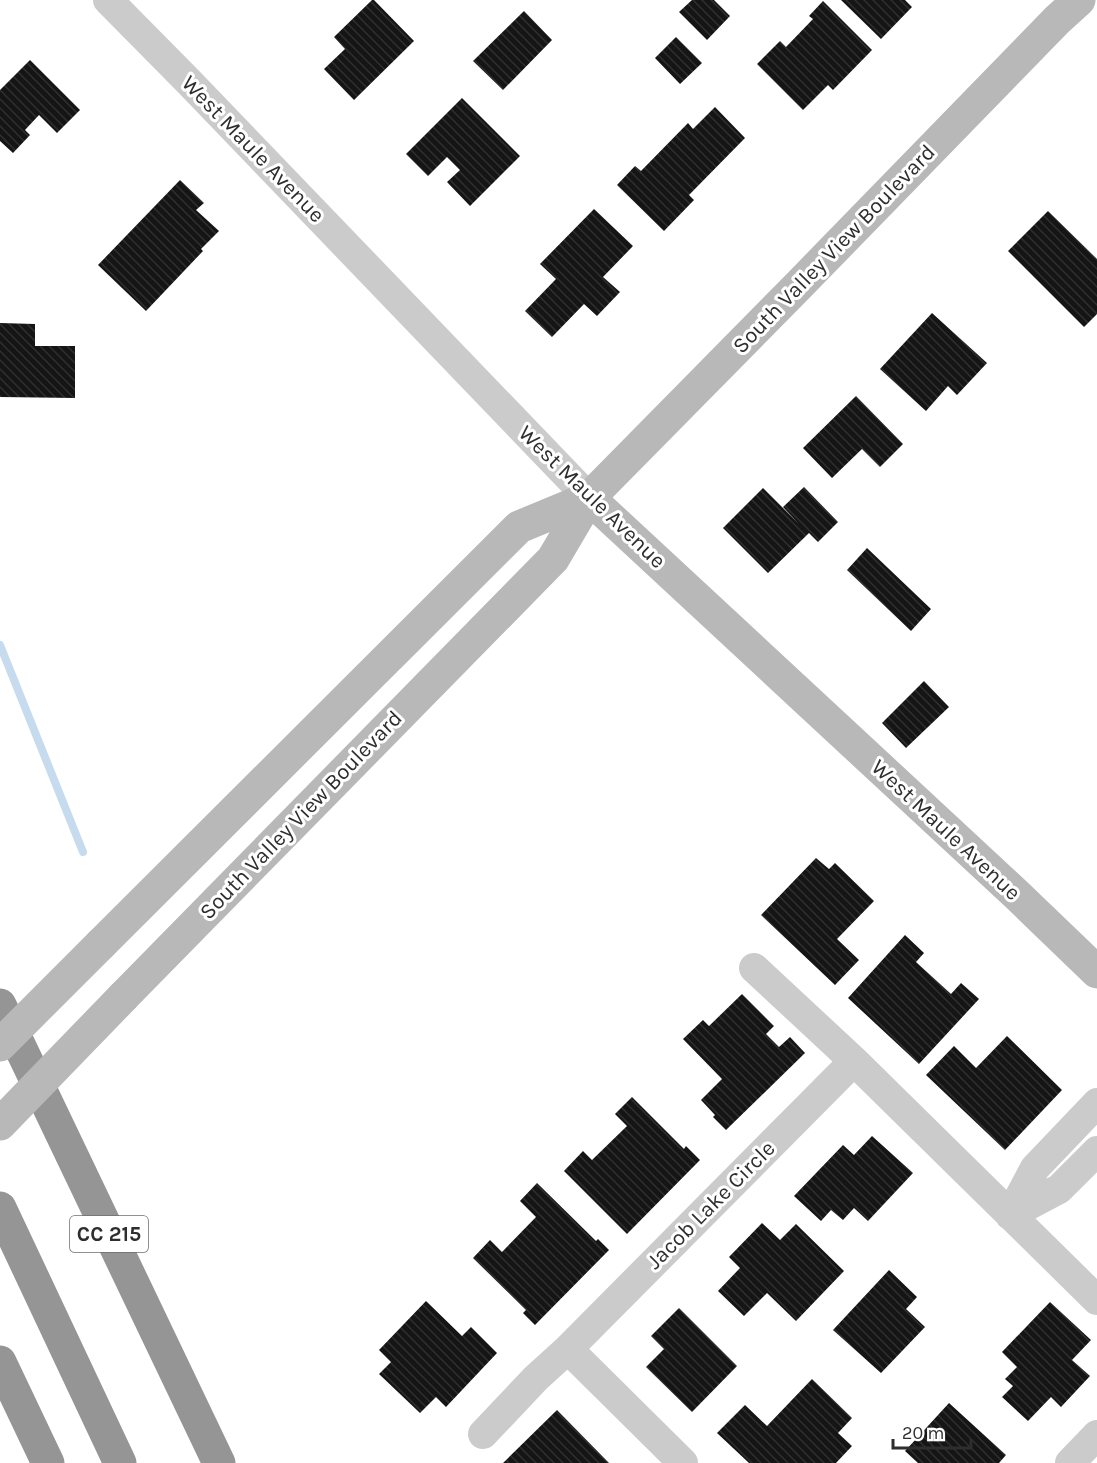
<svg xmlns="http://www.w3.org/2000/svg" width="1097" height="1463" viewBox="0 0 1097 1463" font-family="Karla,sans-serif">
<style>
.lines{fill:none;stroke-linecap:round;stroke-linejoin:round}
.stream{stroke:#c6dcee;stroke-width:8}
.building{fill:url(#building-back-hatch)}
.street{stroke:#cbcbcb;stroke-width:30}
.secondary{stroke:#b8b8b8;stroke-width:33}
.highway{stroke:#959595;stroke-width:33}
.secondary-bridge{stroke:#b8b8b8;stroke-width:33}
.labels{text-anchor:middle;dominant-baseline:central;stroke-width:6;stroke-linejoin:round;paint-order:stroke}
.shield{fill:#fff;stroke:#6d6d6d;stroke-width:1.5}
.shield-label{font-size:21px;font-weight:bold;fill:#2e2e2e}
.street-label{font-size:22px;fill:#2e2e2e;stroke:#fff}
</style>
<defs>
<pattern id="building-back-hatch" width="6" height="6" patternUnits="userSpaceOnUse" patternTransform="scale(1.5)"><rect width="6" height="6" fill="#151515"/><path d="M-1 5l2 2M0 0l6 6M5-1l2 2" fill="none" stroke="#2f2f2f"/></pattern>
</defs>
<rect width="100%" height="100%" fill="#fff"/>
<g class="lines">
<path class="stream" d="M0,645L83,852"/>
</g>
<path class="building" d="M372,0H374L414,41L354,100L324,69L345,49L334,37Z
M692,0H714L730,16L707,40L679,12Z
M841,0H905L912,7L881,39Z
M823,1L872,50L833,90L828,85L803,110L757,64L780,41L786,47L813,19L809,16Z
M524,11L552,40L503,90L473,61Z
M676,37L702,63L680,84L655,58Z
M30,60L80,110L57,133L39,115L25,130L30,135L13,153L0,141V90Z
M462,98L520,156L470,206L447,182L460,170L447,157L428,176L406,154Z
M715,107L745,138L689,195L694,200L664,231L617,185L635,166L641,171L688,123L693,129Z
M180,180L204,203L196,210L219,231L201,249L203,251L146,311L98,265Z
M594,209L633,246L603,277L620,292L597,316L584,304L552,337L525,311L556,279L540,264Z
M1048,211L1097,259V314L1084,327L1008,251Z
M932,313L987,363L957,395L948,386L926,411L880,369Z
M0,323L35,324V346H75V398L0,397Z
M856,396L903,444L880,467L862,449L832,478L803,448Z
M804,487L838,522L818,542L809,533L768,573L723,528L763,488L799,524L783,507Z
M867,548L931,609L911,631L847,570Z
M924,681L949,707L906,748L882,723Z
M816,858L829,869L835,863L874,901L837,939L859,960L835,985L761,915Z
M905,935L924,953L916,962L951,994L961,983L979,999L919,1064L848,998Z
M742,994L774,1026L766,1034L779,1047L790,1037L805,1053L726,1130L713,1117L715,1115L701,1100L722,1079L683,1039L703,1020L709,1026Z
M1007,1036L1062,1090L1005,1150L926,1075L954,1046L976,1068Z
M632,1097L684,1149L686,1146L700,1160L627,1234L564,1171L583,1151L592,1160L627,1126L615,1114Z
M872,1136L913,1173L868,1221L854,1208L843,1220L831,1210L821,1221L794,1196L843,1145L854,1155Z
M537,1183L596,1241L598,1239L609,1250L535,1325L523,1313L526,1310L473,1258L490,1240L502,1252L536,1217L520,1201Z
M762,1223L780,1240L796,1224L844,1271L796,1321L767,1293L744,1316L718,1291L740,1268L729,1257Z
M889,1270L917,1297L906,1309L925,1327L881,1373L833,1330Z
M426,1301L462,1336L471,1327L497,1353L446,1407L436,1397L420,1413L379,1374L391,1362L379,1350Z
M1050,1302L1091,1340L1072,1360L1090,1376L1061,1407L1051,1397L1028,1421L1002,1397L1013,1386L1005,1379L1017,1367L1002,1352Z
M679,1308L737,1366L692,1412L646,1367L664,1349L651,1336Z
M812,1379L852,1418L838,1433L852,1446L836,1463H749L717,1433L745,1405L767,1426Z
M949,1403L1006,1455L999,1463H918L905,1451Z
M557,1410L609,1463H503Z"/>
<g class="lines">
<path class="street" d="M108,0L190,83L589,498
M754,968L854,1061L1097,1300
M1010,1215L1035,1168L1097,1103
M1010,1215L1059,1189L1097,1151
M568,1349L683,1463
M483,1434L536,1378L568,1349L854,1061
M1070,1463L1097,1435"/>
<path class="secondary" d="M589,498L1017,895L1097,972
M101,944L519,527L589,498
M123,997L553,559L589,498L800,284L1057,20L1079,0"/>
<path class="highway" d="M0,1005L219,1463
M0,1208L120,1463
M0,1362L48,1463"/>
<path class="secondary-bridge" d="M0,1045L101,944
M0,1124L123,997"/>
</g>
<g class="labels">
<rect class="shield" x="70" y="1216" width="78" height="36" rx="4.5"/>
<g class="shield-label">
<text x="109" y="1234">CC 215</text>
</g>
<g class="street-label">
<text transform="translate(253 149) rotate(46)">West Maule Avenue</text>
<text transform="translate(834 249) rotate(-46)">South Valley View Boulevard</text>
<text transform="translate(592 497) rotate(44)">West Maule Avenue</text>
<text transform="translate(301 815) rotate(-46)">South Valley View Boulevard</text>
<text transform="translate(946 830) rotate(43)">West Maule Avenue</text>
<text transform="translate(711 1205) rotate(-45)">Jacob Lake Circle</text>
</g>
</g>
<path d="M893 1439v9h78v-9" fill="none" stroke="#2e2e2e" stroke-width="3"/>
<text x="902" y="1439" font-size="18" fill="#2e2e2e" stroke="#ffffff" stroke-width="4.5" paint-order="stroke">20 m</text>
</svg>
